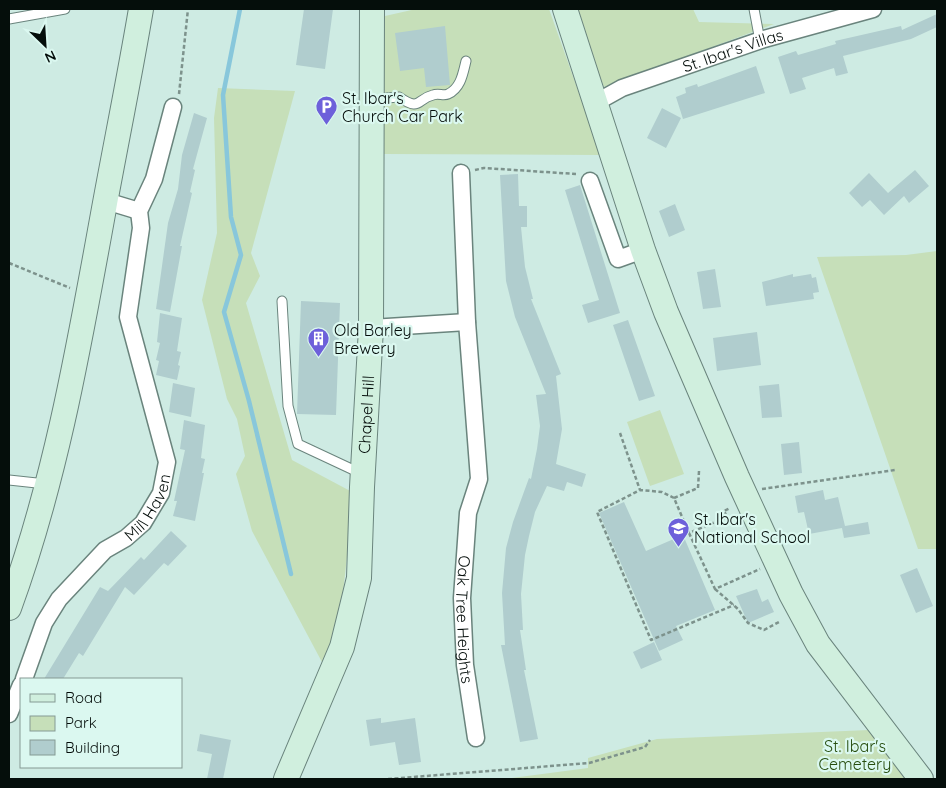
<svg xmlns="http://www.w3.org/2000/svg" width="946" height="788" viewBox="0 0 946 788" font-family="Quicksand,sans-serif">
<style>
.green{fill:#c6dfb9}
.lines{fill:none;stroke-linecap:round;stroke-linejoin:round}
.stream{stroke:#88c7db;stroke-width:4.5}
.building{fill:#b0cdce}
.lane-casing{stroke:#6a847d;stroke-width:11}
.street-casing{stroke:#6a847d;stroke-width:19}
.secondary-casing{stroke:#6a847d;stroke-width:26}
.path{stroke:#7d928c;stroke-width:2.5;stroke-dasharray:4 2.5;stroke-linecap:butt}
.lane{stroke:#fff;stroke-width:9}
.street{stroke:#fff;stroke-width:16}
.secondary{stroke:#d0efde;stroke-width:24}
.labels{text-anchor:middle;dominant-baseline:central;stroke-width:4.5;stroke-linejoin:round;paint-order:stroke}
.street-label{font-size:16px;fill:#050e0b;stroke:#dbf8f0}
.poi-label{font-size:16px;fill:#050e0b;stroke:#dbf8f0;text-anchor:start}
.park-label{font-size:16px;fill:#274d0e;stroke:#dbf8f0}
</style>
<rect width="100%" height="100%" fill="#ceebe3"/>
<path class="green" d="M416,9H549L601,155L384,154L381,89L385,16Z
M573,9H693L699,22L774,24L604,87Z
M218,88L295,91L251,253L260,276L246,303L292,460L354,493L337,647L323,664L252,531L236,474L245,456L237,419L227,399L202,300L217,233L214,118Z
M937,251V549H918L817,257L906,255Z
M660,410L684,474L650,486L627,422Z
M869,730L905,779H505L588,768V758L657,739Z"/>
<g class="lines">
<path class="stream" d="M240,9L223,95L231,217L241,255L224,312L249,401L291,574"/>
</g>
<path class="building" d="M304,9H333L325,69L296,65Z
M937,14V27L911,39L843,56L848,73L836,76L834,68L802,78L806,89L790,94L778,57L796,51L798,55L836,44L835,41L901,26L902,30Z
M445,26L450,85L426,87L424,68L400,71L395,33Z
M756,66L765,93L683,119L676,97L686,93L685,88L697,84L698,87Z
M662,108L681,118L666,148L647,138Z
M194,113L207,118L193,169L195,170L190,192L192,193L180,246H182L170,312L156,309L168,223L178,189L182,155Z
M915,170L929,186L909,203L904,196L884,215L870,200L862,207L849,193L869,173L888,193Z
M518,174L519,206H527V227H521L525,267L533,299H531L561,374L556,376L562,429L556,464L586,474L582,487L567,482L564,491L547,486L535,512L529,536L525,555L521,594L523,630H520L526,670H524L538,739L520,742L501,645H505L502,593L506,548L513,522L529,478L531,479L537,449L540,426L536,395L546,394L515,317L506,281L500,175Z
M580,185L620,313L588,323L582,305L599,300L565,190Z
M675,204L685,230L669,237L659,211Z
M715,269L721,307L703,309L697,272Z
M793,274V277L811,274L812,278L816,277L819,292L813,293L814,299L766,306L762,282Z
M301,301L340,303L336,415L297,414Z
M160,313L182,318L177,351L181,352L178,365L180,366L177,380L156,375L159,361L156,360L160,343L157,342Z
M628,320L655,396L639,401L613,325Z
M757,332L761,365L717,371L713,338Z
M173,383L195,388L191,417L169,412Z
M779,384L782,417L762,418L759,386Z
M184,420L205,425L201,458L205,459L202,473H204L195,521L173,516L177,501H174L185,450L180,449Z
M799,442L802,473L784,475L781,444Z
M823,490L825,500L838,497L845,526L868,522L870,534L844,538L842,528L809,534L804,512L798,513L795,496Z
M624,502L646,551L683,535L715,610L676,626L683,640L659,651L599,513Z
M171,531L187,546L168,566L164,563L134,595L125,587L83,656L79,653L63,679H44L100,587L108,591L141,557L144,560Z
M917,568L933,606L916,613L900,575Z
M757,589L762,602L768,599L774,612L748,623L736,596Z
M654,642L662,660L641,669L633,652Z
M381,718V723L415,718L421,762L399,765L395,742L370,746L366,720Z
M200,734L231,740L223,779H207L212,754L197,751Z"/>
<g class="lines">
<defs>
<path id="lane" d="M754,9L760,41
M9,19L65,9
M374,99L399,97C421,112 416,99 433,95C438,93 444,96 448,94C461,88 463,73 466,61
M282,301L288,406L298,444L360,473
M9,480L46,484"/>
<g id="street">
<path id="s1" d="M595,103L622,88L764,39L873,9"/>
<path id="s2" d="M461,173L467,322L479,479L468,513L462,598L465,665L476,738"/>
<path d="M590,181L618,259L643,250"/>
<path d="M106,201L139,211"/>
<path d="M371,328L467,322"/>
<path id="s3" d="M24,679L44,623L59,599L105,550L126,538L143,523L161,493L167,462L128,317L141,228L139,211L154,179L173,107"/>
<path d="M9,714L21,685"/>
</g>
<g id="secondary">
<path d="M565,9L643,250L666,312L737,477L791,594L818,644L921,779"/>
<path d="M9,608C57,477 80,340 105,203C117,138 130,74 141,9"/>
<path id="s4" d="M286,779L342,647L359,578L362,487L371,328L372,9"/>
</g>
</defs>
<use href="#lane" class="lane-casing"/>
<use href="#street" class="street-casing"/>
<use href="#secondary" class="secondary-casing"/>
<path class="path" d="M179,94L188,9
M475,170L484,168L576,174
M9,263L70,288
M620,433L640,490
M699,471L698,488L674,498L689,533L727,517L724,511L730,508
M762,489L895,470
M674,498L662,492L640,490L597,512L651,640L734,605
M689,533L715,589L760,569
M715,589L738,609L748,623L764,630L779,622
M388,779L589,763L645,747L650,740"/>
<use href="#lane" class="lane"/>
<use href="#street" class="street"/>
<use href="#secondary" class="secondary"/>
</g>
<defs>
<symbol id="parking-pin" viewBox="-11 -11 22 30"><path d="M0 17L-7.5 6A9.5 9.5 0 1 1 7.5 6Z" fill="#6d60da" stroke="#dbf8f0"/><path d="M-3.5-5.5H1a3.5 3.5 0 0 1 0 7H-1V5.5H-3.5ZM-1-3.4V-.6H.8a1.4 1.4 0 0 0 0-2.8Z" fill="#fff"/></symbol>
<symbol id="building-pin" viewBox="-11 -11 22 30"><path d="M0 17L-7.5 6A9.5 9.5 0 1 1 7.5 6Z" fill="#6d60da" stroke="#dbf8f0"/><path d="M-4-6H4V6H1V3H-1V6H-4ZM-2.5-4.3h1.7v1.8h-1.7ZM.8-4.3h1.7v1.8H.8ZM-2.5-1h1.7V.8h-1.7ZM.8-1h1.7V.8H.8Z" fill="#fff"/></symbol>
<symbol id="school-pin" viewBox="-11 -11 22 30"><path d="M0 17L-7.5 6A9.5 9.5 0 1 1 7.5 6Z" fill="#6d60da" stroke="#dbf8f0"/><path d="M0-5L7-2L0 1L-7-2ZM-4 1L0 2.5L4 1V4Q0 6-4 4Z" fill="#fff"/></symbol>
</defs>
<g fill-rule="evenodd">
<use href="#parking-pin" x="314" y="94" width="25" height="34"/>
<use href="#building-pin" x="306" y="326" width="25" height="34"/>
<use href="#school-pin" x="666" y="516" width="25" height="34"/>
</g>
<g class="labels">
<g class="street-label">
<text stroke="none"><textPath href="#s1" startOffset="148">St. Ibar's Villas</textPath></text>
<text stroke="none"><textPath href="#s4" startOffset="378">Chapel Hill</textPath></text>
<text stroke="none"><textPath href="#s3" startOffset="218">Mill Haven</textPath></text>
<text stroke="none"><textPath href="#s2" startOffset="449">Oak Tree Heights</textPath></text>
</g>
<g class="poi-label">
<text x="342" y="98">St. Ibar's<tspan x="342" dy="18">Church Car Park</tspan></text>
<text x="334" y="330">Old Barley<tspan x="334" dy="18">Brewery</tspan></text>
<text x="694" y="519">St. Ibar's<tspan x="694" dy="18">National School</tspan></text>
</g>
<g class="park-label">
<text x="855" y="746">St. Ibar's<tspan x="855" dy="18">Cemetery</tspan></text>
</g>
</g>
<rect width="946" height="788" fill="none" stroke="#050e0b" stroke-width="20"/>
<rect x="20" y="678" width="162" height="90" fill="#dbf8f0" stroke="#859a94"/>
<rect x="30" y="694" width="25" height="8" fill="#d0efde" stroke="#859a94"/>
<text x="65" y="703" font-size="15" fill="#050e0b">Road</text>
<rect x="30" y="716" width="25" height="15" fill="#c6dfb9" stroke="#859a94"/>
<text x="65" y="728" font-size="15" fill="#050e0b">Park</text>
<rect x="30" y="740" width="25" height="15" fill="#b0cdce" stroke="#859a94"/>
<text x="65" y="753" font-size="15" fill="#050e0b">Building</text>
<g transform="translate(45 45) rotate(155)" stroke="#dbf8f0" stroke-width="4" paint-order="stroke">
<path d="M0-4L9 19L0 12L-9 19Z" fill="#050e0b"/>
<text y="-8" font-size="14" font-weight="bold" text-anchor="middle" fill="#050e0b">N</text>
</g>
</svg>
